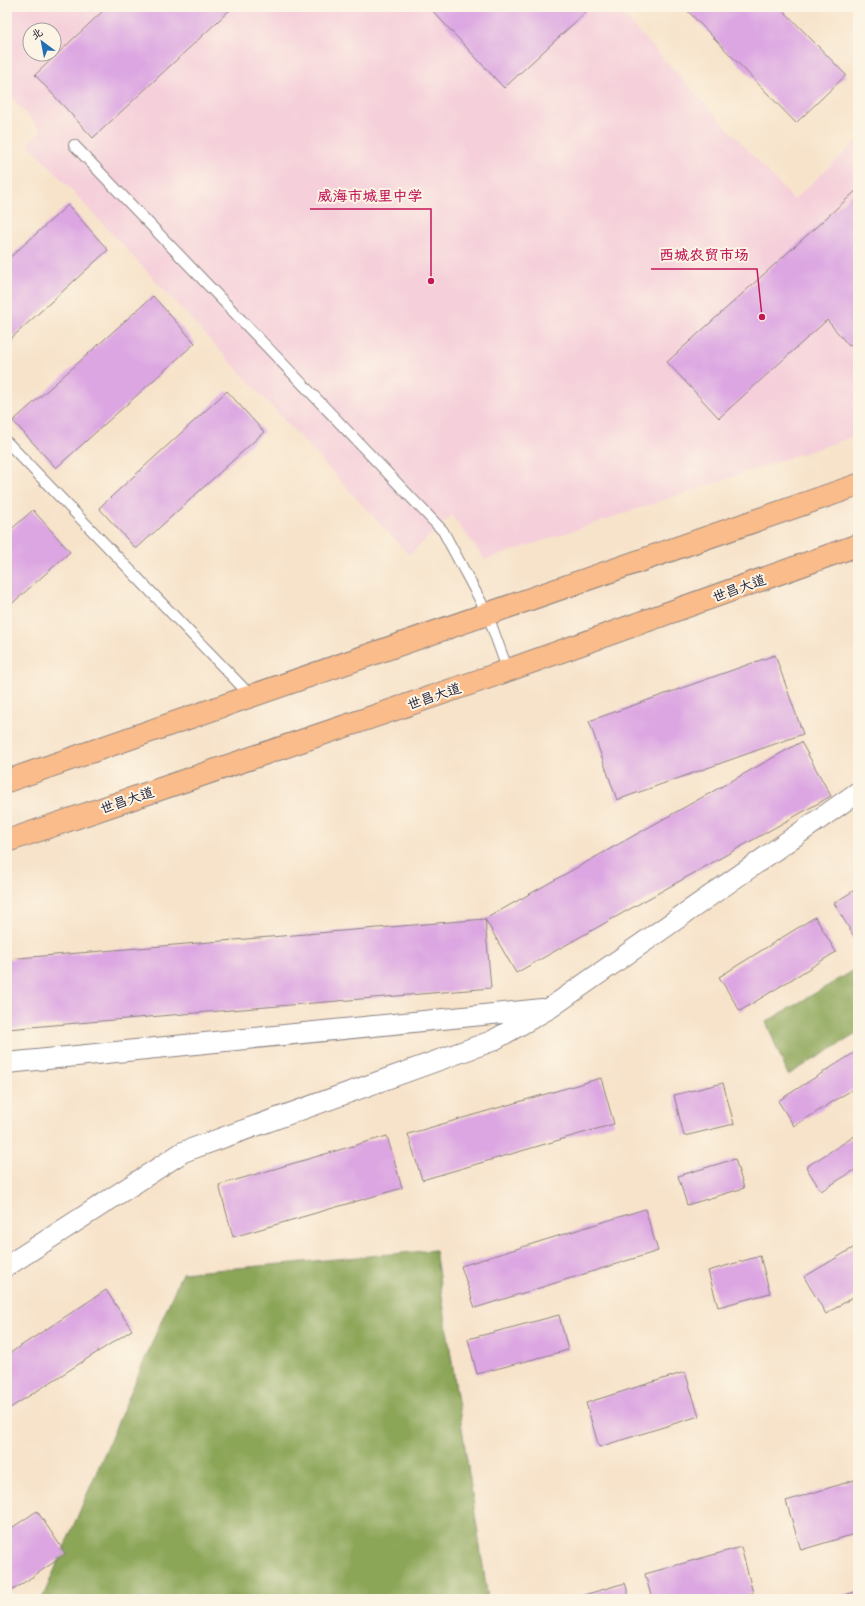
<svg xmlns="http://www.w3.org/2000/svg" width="865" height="1606" viewBox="0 0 865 1606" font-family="Delius,'LXGW WenKai TC',sans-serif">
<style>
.built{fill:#f5cfda;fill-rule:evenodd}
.forest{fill:#8ca658;stroke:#57644a}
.building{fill:#dca6e2}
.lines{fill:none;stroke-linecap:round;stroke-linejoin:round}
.lane-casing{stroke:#8c8282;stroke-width:12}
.street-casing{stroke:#8c8282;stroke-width:22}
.primary-casing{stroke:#8c8282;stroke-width:24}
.lane{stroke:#fff;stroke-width:10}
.street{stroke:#fff;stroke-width:20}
.primary{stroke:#f9bc8a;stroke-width:22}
.labels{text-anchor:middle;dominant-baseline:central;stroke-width:4;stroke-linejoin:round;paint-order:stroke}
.street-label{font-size:14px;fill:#22223b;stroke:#fcf5e5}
.leader{fill:none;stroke:#c2185b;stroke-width:1.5}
.callout-dot{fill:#c2185b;stroke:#fcf5e5;stroke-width:1.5}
.callout-label{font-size:15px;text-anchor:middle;font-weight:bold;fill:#c2185b;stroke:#fcf5e5;stroke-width:4;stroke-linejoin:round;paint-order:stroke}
</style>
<rect width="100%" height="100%" fill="#fcf5e5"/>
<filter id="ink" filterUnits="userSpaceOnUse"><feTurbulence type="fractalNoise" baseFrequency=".025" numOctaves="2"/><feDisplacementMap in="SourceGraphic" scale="8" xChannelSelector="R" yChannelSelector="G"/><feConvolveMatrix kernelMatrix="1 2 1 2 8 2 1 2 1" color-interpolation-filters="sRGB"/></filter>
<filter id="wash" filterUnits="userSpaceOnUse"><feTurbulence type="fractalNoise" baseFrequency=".012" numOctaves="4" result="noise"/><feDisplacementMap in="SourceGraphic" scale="16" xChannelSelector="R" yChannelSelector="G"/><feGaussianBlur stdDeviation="0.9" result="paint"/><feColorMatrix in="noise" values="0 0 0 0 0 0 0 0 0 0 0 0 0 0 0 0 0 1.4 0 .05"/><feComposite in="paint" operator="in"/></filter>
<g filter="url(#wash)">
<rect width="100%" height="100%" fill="#f7e3ca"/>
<path class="built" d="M7,7H616L794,200L858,140V435L485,560L452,515L409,555L28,143L42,131L7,93ZM30,30H54V54H30Z"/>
<path class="forest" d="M858,968V1033L788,1075L766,1022Z
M435,1250L488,1599H42L182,1273Z"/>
<g id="blocks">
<path class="building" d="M107,7H233L93,138L35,75Z
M429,7H581L586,12L504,88Z
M684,7H780L846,75L796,123Z
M858,189V343L849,346L827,320L719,418L667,362Z
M68,205L108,250L7,342V260Z
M153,296L195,343L56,468L13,421Z
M227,391L264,432L136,549L99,508Z
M33,510L70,552L7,608V533Z
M775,655L803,734L617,800L589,721Z
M801,742L831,796L516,973L485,919Z
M858,888V939L856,940L834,903Z
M815,917L836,952L740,1011L719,977Z
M485,919L491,988L7,1029V959Z
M857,1051L858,1054V1086L794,1126L778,1101Z
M601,1078L614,1124L422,1180L408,1134Z
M723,1083L734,1124L684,1136L674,1095Z
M858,1134V1168L821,1191L806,1167Z
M387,1136L402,1188L233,1237L219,1185Z
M735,1159L744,1188L687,1205L678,1176Z
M645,1209L658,1251L475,1308L461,1266Z
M858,1245V1294L826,1314L804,1277Z
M760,1256L770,1293L718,1307L708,1271Z
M106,1290L132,1330L7,1410V1355Z
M559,1315L568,1350L477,1374L468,1339Z
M685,1372L699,1416L599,1447L586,1403Z
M858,1479V1533L801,1550L786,1501Z
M37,1511L66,1554L7,1594V1531Z
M741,1547L753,1593L731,1599H652L645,1574Z
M625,1583L630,1599H570Z
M858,1591V1599H830Z"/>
</g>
</g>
<g filter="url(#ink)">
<use href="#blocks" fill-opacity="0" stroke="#8c8282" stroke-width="1"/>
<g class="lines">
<defs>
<path id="lane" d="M74,145L443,531L487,613L508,671
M7,442L251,696"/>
<path id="street" d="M7,1063L542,1009
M7,1266L183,1152L492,1041L550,1008L858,792"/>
<path id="primary" d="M7,781L858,485
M7,841L478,681L858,545"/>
</defs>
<use href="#lane" class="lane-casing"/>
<use href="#street" class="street-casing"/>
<use href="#primary" class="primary-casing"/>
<use href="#lane" class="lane"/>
<use href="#street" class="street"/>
<use href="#primary" class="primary"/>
</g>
</g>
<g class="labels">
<g class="street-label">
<text transform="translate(739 588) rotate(-20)">世昌大道</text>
<text transform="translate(434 696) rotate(-19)">世昌大道</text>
<text transform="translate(127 800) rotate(-19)">世昌大道</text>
</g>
</g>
<path class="leader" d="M431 281L431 209H310M762 317L757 269H651"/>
<g class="callout-dot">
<circle cx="431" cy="281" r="4"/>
<circle cx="762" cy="317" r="4"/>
</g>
<g class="callout-label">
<text x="370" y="201">威海市城里中学</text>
<text x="704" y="260">西城农贸市场</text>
</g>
<rect width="865" height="1606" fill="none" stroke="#fcf5e5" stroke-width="24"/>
<g transform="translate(42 42) rotate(328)"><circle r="19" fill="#fcf5e5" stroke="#a5a1a1"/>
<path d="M0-3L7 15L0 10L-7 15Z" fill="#1f6fb2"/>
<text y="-6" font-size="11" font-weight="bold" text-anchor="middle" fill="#22223b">北</text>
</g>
</svg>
